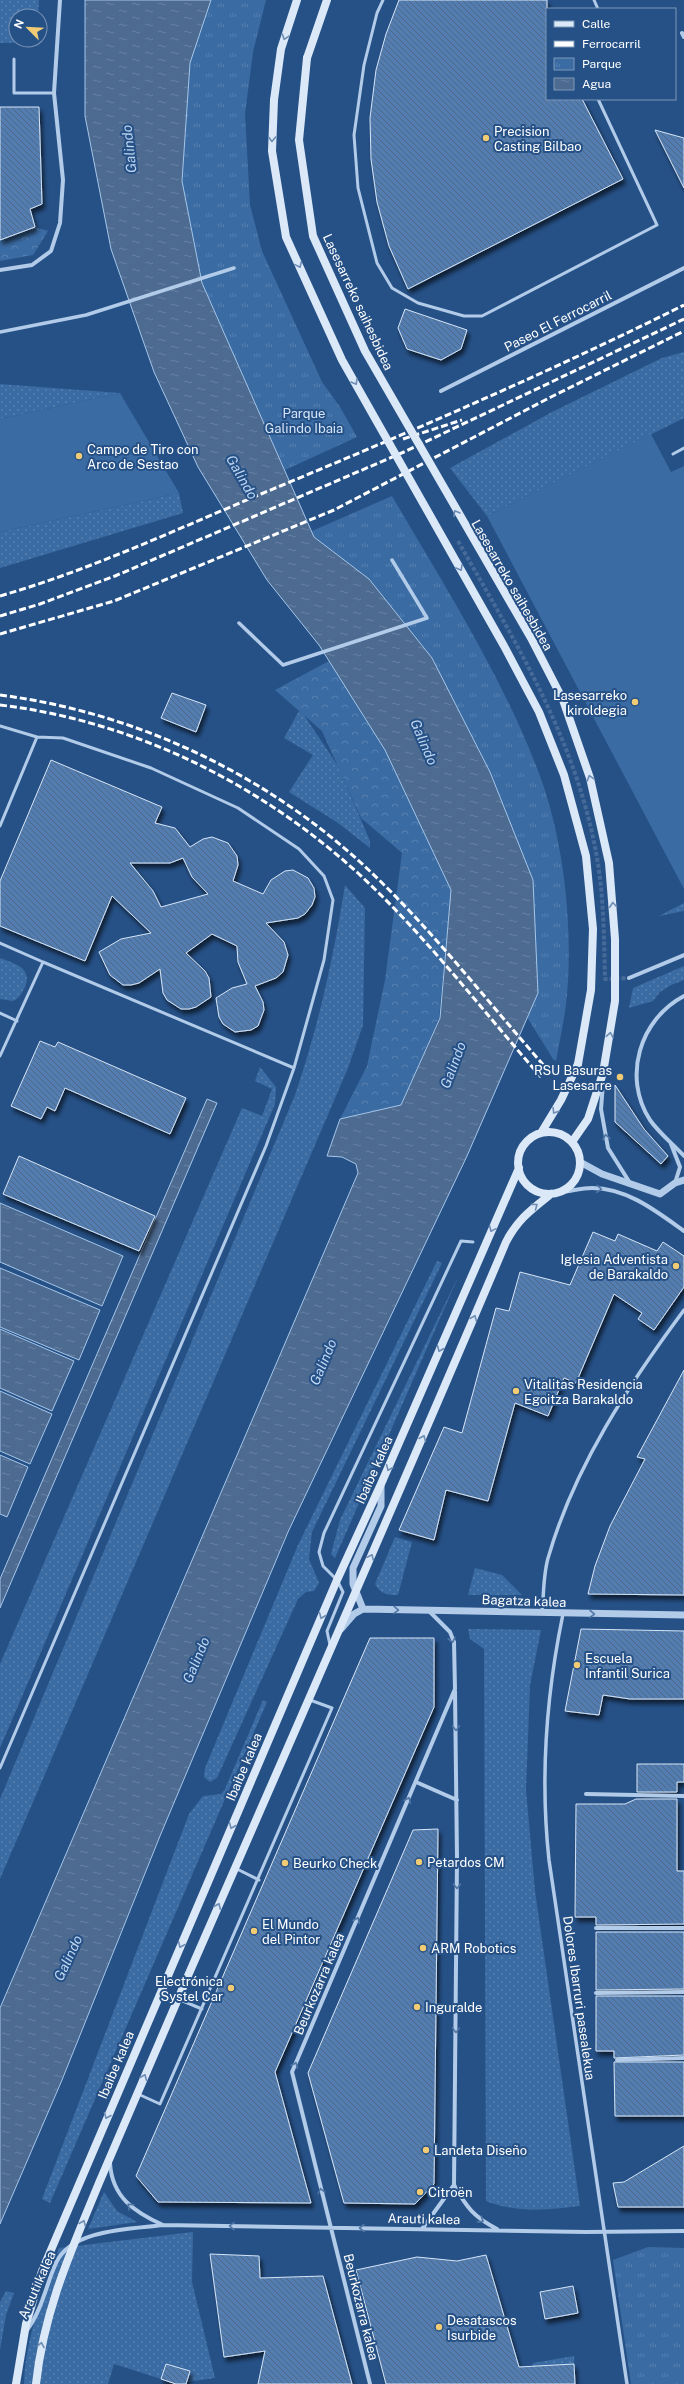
<svg xmlns="http://www.w3.org/2000/svg" width="684" height="2384" viewBox="0 0 684 2384" font-family="'Public Sans',sans-serif">
<style>
.grass{fill:url(#grass-dots)}
.forest{fill:url(#forest-crowns)}
.park{fill:url(#park-tufts)}
.garden{fill:#3a6ba3}
.water{fill:url(#water-ripples);stroke:#a5c6e9}
.building{fill:url(#building-back-hatch);stroke:#d5e5f7;fill-rule:evenodd;filter:url(#shadow)}
.lines{fill:none;stroke-linecap:round;stroke-linejoin:round}
.minor-tunnel{stroke:#476b99;stroke-width:4;stroke-dasharray:4 2;stroke-linecap:butt}
.service{stroke:#b1cbe9;stroke-width:3}
.pedestrian{stroke:#b1cbe9;stroke-width:3.5}
.minor{stroke:#b1cbe9;stroke-width:4}
.tertiary{stroke:#b1cbe9;stroke-width:7}
.secondary{stroke:#dbe8f7;stroke-width:8}
.rail{stroke:#fff;stroke-width:3;stroke-dasharray:7 3;stroke-linecap:butt}
.secondary-bridge{stroke:#dbe8f7;stroke-width:8}
.oneway{stroke:#6e8db4}
.oneway2{stroke:#5076a4}
.poi-dot{fill:#f2cc75;stroke:#265187;stroke-width:1.5}
.labels{text-anchor:middle;dominant-baseline:central;stroke-width:4;stroke-linejoin:round;paint-order:stroke}
.poi-label{font-size:13px;fill:#fff;stroke:#265187;text-anchor:start}
.street-label{font-size:13px;fill:#fff;stroke:#265187}
.park-label{font-size:13px;fill:#d5e5f7;stroke:#265187}
.water-label{font-size:14px;font-style:italic;fill:#bdd5f0;stroke:#265187}
</style>
<defs>
<pattern id="grass-dots" width="8" height="8" patternUnits="userSpaceOnUse"><rect width="8" height="8" fill="#3a6ba3"/><path d="M2 2h.1M6 6h.1" fill="none" stroke="#5881b1" stroke-width="1.8" stroke-linecap="round"/></pattern>
<pattern id="forest-crowns" width="20" height="18" patternUnits="userSpaceOnUse"><rect width="20" height="18" fill="#3a6ba3"/><path d="M2 6a3 3 0 1 1 6 0M12 15a3 3 0 1 1 6 0" fill="none" stroke="#5881b1"/></pattern>
<pattern id="park-tufts" width="24" height="20" patternUnits="userSpaceOnUse"><rect width="24" height="20" fill="#3a6ba3"/><path d="M3 7l-1-3M5 7V3M7 7l1-3M15 17l-1-3M17 17v-4M19 17l1-3" fill="none" stroke="#5881b1"/></pattern>
<pattern id="water-ripples" width="26" height="14" patternUnits="userSpaceOnUse"><rect width="26" height="14" fill="#4d6b91"/><path d="M2 4q2-2 4 0t4 0M15 11q2-2 4 0t4 0" fill="none" stroke="#6881a2"/></pattern>
<pattern id="building-back-hatch" width="6" height="6" patternUnits="userSpaceOnUse"><rect width="6" height="6" fill="#527db0"/><path d="M-1 5l2 2M0 0l6 6M5-1l2 2" fill="none" stroke="#4f6783"/></pattern>
<filter id="shadow"><feDropShadow dx="2.5" dy="4.5" stdDeviation="2" flood-color="#0009"/></filter>
</defs>
<rect width="100%" height="100%" fill="#265187"/>
<path class="grass" d="M0,0H39L38,16H16V40H38V42L0,43Z
M684,352V418L487,516L450,468L552,412L662,358Z
M0,384L120,393L0,419Z
M179,493L183,513L0,568V532Z
M299,711L304,715L338,766L370,841V848L338,823L289,792L313,755L284,738Z
M345,885L365,908L363,1025L348,1068L0,1879V1799L295,1095C319,1024 333,960 345,885Z
M684,903V911L659,916Z
M0,958C14,963 33,968 25,987C21,994 20,998 13,1001L0,999Z
M684,966V980L671,985L660,992L653,1001L629,1008L633,988Z
M260,1067L276,1087L275,1104L0,1748V1664L242,1108L262,1116L272,1089L255,1081Z
M437,1261L442,1263L312,1532L309,1559L319,1583L314,1591L306,1592L298,1599L217,1778L210,1782L204,1777L205,1768L298,1545Z
M459,1275L335,1558L331,1554L340,1520Z
M395,1537L412,1542L398,1595C388,1595 380,1594 375,1584Z
M475,1568L502,1575L522,1595H468Z
M468,1629L541,1630L530,1685L526,1790L535,1891L580,2206C548,2210 516,2213 486,2201L484,1649L470,1639Z
M263,1700L267,1702L50,2203L42,2199L189,1814L203,1796L221,1794L225,1789Z
M104,2192L117,2211L137,2222L88,2229Z
M193,2232L192,2282L215,2378L187,2382L190,2371L166,2364L161,2379L114,2364L108,2384H24C25,2339 44,2290 59,2248Z
M6,2291L14,2293L6,2315L0,2350V2302Z
M574,2356L575,2384H528L533,2363Z"/>
<path class="forest" d="M35,227L48,231L33,255L0,261V231Z
M329,661L385,750L451,890L439,1018L401,1105L340,1119L367,1066L385,980L402,853L361,818L322,731L275,690Z"/>
<path class="park" d="M211,0H266L253,52L245,114L250,205L262,251L322,382L340,407L357,437L285,470L202,283L182,181L190,63Z
M392,496C445,587 503,677 540,776C564,842 573,925 567,995C565,1017 560,1039 556,1061L553,1059L527,1017L538,993L432,658L369,579L314,537L312,531Z
M648,2247L684,2248V2384H631L613,2260Z"/>
<path class="garden" d="M120,393L179,493L0,532V419Z
M651,434L671,472L684,466V889L487,516Z"/>
<path class="water" d="M85,0H211L190,63L182,181L202,283L314,537L369,579L432,658L490,772L533,880L538,993L467,1156L288,1532L160,1836L62,2080L0,2224V2008L358,1173L356,1164L342,1157L327,1156L340,1119L401,1105L440,1018L451,890L385,750L319,645L267,580L198,467L154,372L111,249L85,116Z
M207,1099L217,1103L0,1608V1579Z
M0,1203L123,1256L102,1306L0,1262Z
M0,1268L100,1310L79,1360L0,1327Z
M0,1329L74,1361L52,1411L0,1388Z
M0,1391L52,1414L30,1464L0,1451Z
M0,1455L28,1467L7,1517L0,1514Z"/>
<path class="building" d="M399,0H547V99H582L623,179L408,289L389,246L377,202L371,159L370,118L376,70L386,34Z
M0,107H39L42,204L30,209L35,227L0,240Z
M655,130L684,138V188Z
M405,309L467,330L461,349L441,360L407,349L398,328Z
M172,693L206,705L196,732L161,718Z
M51,760L162,807L155,823L175,828L190,847L203,839L212,837L228,843L237,856L238,865L233,881L263,894L271,880L285,871L293,870L308,878L314,888L315,897L312,905L305,914L298,918L266,923L284,942L288,955L283,972L276,978L255,986L263,1002L264,1010L258,1026L251,1030L235,1032L223,1024L219,1017L216,998L232,988L247,984L238,962L237,946L212,934L186,953L205,971L209,978L211,997L196,1007L189,1009H181L167,1000L163,993L160,969L139,983L131,985H123L110,975L99,952L121,939L151,933L112,896L85,961L0,926V881ZM183,858L192,877L208,894L161,907L153,891L130,863H170Z
M40,1041L55,1047L58,1042L186,1098L170,1134L65,1088L55,1111L47,1107L41,1119L11,1106Z
M615,1085L644,1129L668,1156L661,1164L615,1122Z
M19,1156L155,1216L139,1251L3,1194Z
M593,1232L615,1241L618,1234L657,1251L663,1242L684,1256V1287L654,1330L638,1319L642,1313L614,1294L576,1383L564,1378L548,1416L515,1403L488,1501L446,1490L434,1540L399,1530L444,1427L462,1433L496,1308L509,1311L520,1272L570,1285Z
M684,1370V1595L588,1594L595,1566L610,1526L645,1459L637,1457Z
M581,1629L684,1631V1699H630L603,1695L599,1715L565,1711Z
M370,1638H434V1707L275,2072L311,2203L158,2202L136,2176Z
M637,1764H684V1782H677V1792H637Z
M636,1799H677V1871H684V1924L596,1925V1917H575L576,1804H625Z
M438,1829L434,2184L415,2204L344,2203L308,2073L413,1830Z
M596,1932H684V1989L596,1990Z
M596,1996H684V2055L614,2058V2051H596Z
M614,2062H684V2116H615Z
M684,2146V2207H618L613,2183L624,2182Z
M210,2254L259,2256L260,2278L323,2276L352,2384H258L265,2351L224,2357Z
M486,2255L519,2367L574,2364L575,2384H386L356,2270L417,2257L457,2261Z
M573,2286L578,2313L545,2319L540,2292Z
M166,2364L190,2371L186,2384H176L161,2379Z"/>
<g class="lines">
<path class="minor-tunnel" d="M458,541C517,645 579,744 598,864C604,902 604,940 605,979L629,978"/>
<path class="service" d="M383,0L377,13L364,65L354,135L358,188L377,263L392,288L418,303L464,316H482L657,225L598,99
M594,0L598,9
M14,59V93H54
M673,454L684,448
M0,726L37,737
M0,826L37,737L63,738L151,768L238,808L299,849L324,876L333,900L324,960L294,1068L266,1146L0,1768
M0,943L43,962
M0,1013L17,1021
M0,1056L43,962L294,1068
M330,1645L327,1631L343,1592L337,1580L323,1566L319,1552L324,1533L461,1241L473,1242
M237,1869L259,1880
M178,1999L202,2009
M138,2094L160,2104L332,1708L310,1700"/>
<path class="pedestrian" d="M0,332L86,315L234,268
M239,623L283,665L427,618L392,560
M542,1612C544,1594 543,1572 549,1555C575,1466 629,1384 684,1310
M563,1614C546,1696 540,1777 549,1860L627,2384"/>
<path class="minor" d="M682,33L684,37
M0,270L32,265L51,251L60,223L63,180L54,93L60,0
M441,391L684,268
M629,978L684,955
M684,996C640,1019 622,1077 650,1120C659,1133 673,1144 684,1156
M603,1083L601,1109L608,1148L630,1183
M671,1144L680,1167L675,1183
M561,1192C571,1191 582,1188 592,1188C627,1188 656,1211 684,1231
M455,1691L457,1858L454,2185C467,2208 474,2217 497,2229
M416,1782L457,1800
M586,1794L684,1796
M596,1928H684
M596,1993L684,1992
M617,2060L684,2058
M110,2163C112,2197 134,2212 163,2225
M422,2229L454,2185
M27,2330C42,2310 46,2285 56,2263C71,2229 131,2229 163,2225L586,2232L684,2231
M370,2384L292,2072L455,1689L454,1642L450,1632L429,1611"/>
<path class="tertiary" d="M580,1162L602,1174L660,1194L675,1183L684,1180
M363,1609L353,1584V1568L381,1506V1485
M341,1629L354,1614L363,1609L684,1615"/>
<path class="secondary" d="M307,58L327,0
M274,100L281,49L297,0
M518 1163a31 31 0 1 1 62 0a31 31 0 1 1-62 0Z
M541,1133L561,1100L578,1064
M572,1142L588,1119L603,1073
M16,2384L26,2324L42,2271L337,1580L381,1484L519,1168
M36,2384C44,2310 71,2251 99,2183C128,2115 158,2046 187,1978C294,1733 402,1488 506,1242C518,1219 531,1210 551,1194"/>
<path class="rail" d="M403,439L462,420
M0,596C90,570 175,530 261,494C403,435 546,374 684,305
M0,616L40,604L115,576L404,452L684,319
M0,634L114,601L334,510L551,397L684,331
M0,695C132,712 260,771 359,861C428,924 485,999 547,1069
M0,705C134,721 261,784 360,875C426,936 481,1009 541,1077"/>
<path class="secondary-bridge" d="M307,58L299,140L313,236L365,351L531,638L563,700L590,778L609,863L615,939V1001L603,1073
M274,100L272,151L286,237L342,360L504,646L539,712L564,775L586,856L593,929L591,990L578,1064"/>
</g>
<defs><path id="oneway-chevron" d="M-2-3.5L2.5 0L-2 3.5" fill="none" stroke-width="1.6" stroke-linecap="round" stroke-linejoin="round"/></defs>
<g class="oneway">
<use href="#oneway-chevron" transform="translate(285 37) rotate(108)"/>
<use href="#oneway-chevron" transform="translate(272 139) rotate(92)"/>
<use href="#oneway-chevron" transform="translate(299 265) rotate(66)"/>
<use href="#oneway-chevron" transform="translate(355 382) rotate(60)"/>
<use href="#oneway-chevron" transform="translate(456 513) rotate(-120)"/>
<use href="#oneway-chevron" transform="translate(460 568) rotate(61)"/>
<use href="#oneway-chevron" transform="translate(590 778) rotate(-106)"/>
<use href="#oneway-chevron" transform="translate(613 905) rotate(-95)"/>
<use href="#oneway-chevron" transform="translate(610 1035) rotate(-80)"/>
<use href="#oneway-chevron" transform="translate(555 1111) rotate(122)"/>
<use href="#oneway-chevron" transform="translate(535 1206) rotate(-36)"/>
<use href="#oneway-chevron" transform="translate(492 1229) rotate(114)"/>
<use href="#oneway-chevron" transform="translate(474 1318) rotate(-67)"/>
<use href="#oneway-chevron" transform="translate(440 1349) rotate(113)"/>
<use href="#oneway-chevron" transform="translate(423 1438) rotate(-67)"/>
<use href="#oneway-chevron" transform="translate(389 1468) rotate(113)"/>
<use href="#oneway-chevron" transform="translate(371 1557) rotate(-66)"/>
<use href="#oneway-chevron" transform="translate(322 1616) rotate(113)"/>
<use href="#oneway-chevron" transform="translate(232 1826) rotate(113)"/>
<use href="#oneway-chevron" transform="translate(218 1906) rotate(-67)"/>
<use href="#oneway-chevron" transform="translate(181 1945) rotate(113)"/>
<use href="#oneway-chevron" transform="translate(144 2077) rotate(-67)"/>
<use href="#oneway-chevron" transform="translate(107 2116) rotate(113)"/>
<use href="#oneway-chevron" transform="translate(83 2223) rotate(-67)"/>
<use href="#oneway-chevron" transform="translate(41 2345) rotate(-79)"/>
</g>
<g class="oneway2">
<use href="#oneway-chevron" transform="translate(606 1137) rotate(-100)"/>
<use href="#oneway-chevron" transform="translate(599 1189) rotate(5)"/>
<use href="#oneway-chevron" transform="translate(396 1610) rotate(2)"/>
<use href="#oneway-chevron" transform="translate(592 1614) rotate(1)"/>
<use href="#oneway-chevron" transform="translate(452 1640) rotate(78)"/>
<use href="#oneway-chevron" transform="translate(456 1728) rotate(89)"/>
<use href="#oneway-chevron" transform="translate(408 1800) rotate(-67)"/>
<use href="#oneway-chevron" transform="translate(457 1886) rotate(91)"/>
<use href="#oneway-chevron" transform="translate(357 1920) rotate(-67)"/>
<use href="#oneway-chevron" transform="translate(456 2030) rotate(91)"/>
<use href="#oneway-chevron" transform="translate(295 2065) rotate(-67)"/>
<use href="#oneway-chevron" transform="translate(321 2191) rotate(-104)"/>
<use href="#oneway-chevron" transform="translate(130 2206) rotate(-137)"/>
<use href="#oneway-chevron" transform="translate(481 2220) rotate(33)"/>
<use href="#oneway-chevron" transform="translate(232 2226) rotate(-179)"/>
<use href="#oneway-chevron" transform="translate(362 2228) rotate(-180)"/>
</g>
<g class="poi-dot">
<circle cx="486" cy="138" r="4"/>
<circle cx="79" cy="456" r="4"/>
<circle cx="635" cy="702" r="4"/>
<circle cx="620" cy="1077" r="4"/>
<circle cx="676" cy="1266" r="4"/>
<circle cx="516" cy="1391" r="4"/>
<circle cx="577" cy="1665" r="4"/>
<circle cx="419" cy="1862" r="4"/>
<circle cx="285" cy="1863" r="4"/>
<circle cx="254" cy="1931" r="4"/>
<circle cx="423" cy="1948" r="4"/>
<circle cx="231" cy="1988" r="4"/>
<circle cx="417" cy="2007" r="4"/>
<circle cx="426" cy="2150" r="4"/>
<circle cx="420" cy="2192" r="4"/>
<circle cx="439" cy="2327" r="4"/>
</g>
<g class="labels">
<g class="poi-label">
<text x="494" y="131">Precision<tspan x="494" dy="15">Casting Bilbao</tspan></text>
<text x="87" y="449">Campo de Tiro con<tspan x="87" dy="15">Arco de Sestao</tspan></text>
<text x="627" y="695" text-anchor="end">Lasesarreko<tspan x="627" dy="15">kiroldegia</tspan></text>
<text x="612" y="1070" text-anchor="end">RSU Basuras<tspan x="612" dy="15">Lasesarre</tspan></text>
<text x="668" y="1259" text-anchor="end">Iglesia Adventista<tspan x="668" dy="15">de Barakaldo</tspan></text>
<text x="524" y="1384">Vitalitas Residencia<tspan x="524" dy="15">Egoitza Barakaldo</tspan></text>
<text x="585" y="1658">Escuela<tspan x="585" dy="15">Infantil Surica</tspan></text>
<text x="427" y="1862">Petardos CM</text>
<text x="293" y="1863">Beurko Check</text>
<text x="262" y="1924">El Mundo<tspan x="262" dy="15">del Pintor</tspan></text>
<text x="431" y="1948">ARM Robotics</text>
<text x="223" y="1981" text-anchor="end">Electrónica<tspan x="223" dy="15">Systel Car</tspan></text>
<text x="425" y="2007">Inguralde</text>
<text x="434" y="2150">Landeta Diseño</text>
<text x="428" y="2192">Citroën</text>
<text x="447" y="2320">Desatascos<tspan x="447" dy="15">Isurbide</tspan></text>
</g>
<g class="street-label">
<text transform="translate(358 302) rotate(65)">Lasesarreko saihesbidea</text>
<text transform="translate(558 321) rotate(-27)">Paseo El Ferrocarril</text>
<text transform="translate(512 585) rotate(60)">Lasesarreko saihesbidea</text>
<text transform="translate(374 1470) rotate(-66)">Ibaibe kalea</text>
<text transform="translate(524 1601) rotate(2)">Bagatza kalea</text>
<text transform="translate(244 1767) rotate(-67)">Ibaibe kalea</text>
<text transform="translate(319 1984) rotate(-67)">Beurkozarra kalea</text>
<text transform="translate(579 1998) rotate(82)">Dolores Ibarruri pasealekua</text>
<text transform="translate(116 2065) rotate(-67)">Ibaibe kalea</text>
<text transform="translate(424 2219) rotate(1)">Arauti kalea</text>
<text transform="translate(37 2285) rotate(-66)">Arauti kalea</text>
<text transform="translate(361 2307) rotate(76)">Beurkozarra kalea</text>
</g>
<g class="park-label">
<text x="304" y="413">Parque<tspan x="304" dy="15">Galindo Ibaia</tspan></text>
</g>
<g class="water-label">
<text transform="translate(129 149) rotate(-96)">Galindo</text>
<text transform="translate(242 477) rotate(60)">Galindo</text>
<text transform="translate(424 742) rotate(67)">Galindo</text>
<text transform="translate(453 1065) rotate(-69)">Galindo</text>
<text transform="translate(323 1362) rotate(-67)">Galindo</text>
<text transform="translate(196 1660) rotate(-67)">Galindo</text>
<text transform="translate(68 1958) rotate(-65)">Galindo</text>
</g>
</g>
<rect x="546" y="8" width="130" height="92" fill="#265187" stroke="#7d97b7"/>
<rect x="554" y="21" width="20" height="6" fill="#dbe8f7" stroke="#7d97b7"/>
<text x="582" y="28" font-size="12" fill="#ffffff">Calle</text>
<rect x="554" y="41" width="20" height="6" fill="#ffffff" stroke="#7d97b7"/>
<text x="582" y="48" font-size="12" fill="#ffffff">Ferrocarril</text>
<rect x="554" y="58" width="20" height="12" fill="url(#park-tufts)" stroke="#7d97b7"/>
<text x="582" y="68" font-size="12" fill="#ffffff">Parque</text>
<rect x="554" y="78" width="20" height="12" fill="url(#water-ripples)" stroke="#7d97b7"/>
<text x="582" y="88" font-size="12" fill="#ffffff">Agua</text>
<g transform="translate(28 28) rotate(294)"><circle r="19" fill="#265187" stroke="#7d97b7"/>
<path d="M0-3L7 15L0 10L-7 15Z" fill="#f2cc75"/>
<text y="-6" font-size="11" font-weight="bold" text-anchor="middle" fill="#ffffff">N</text>
</g>
</svg>
